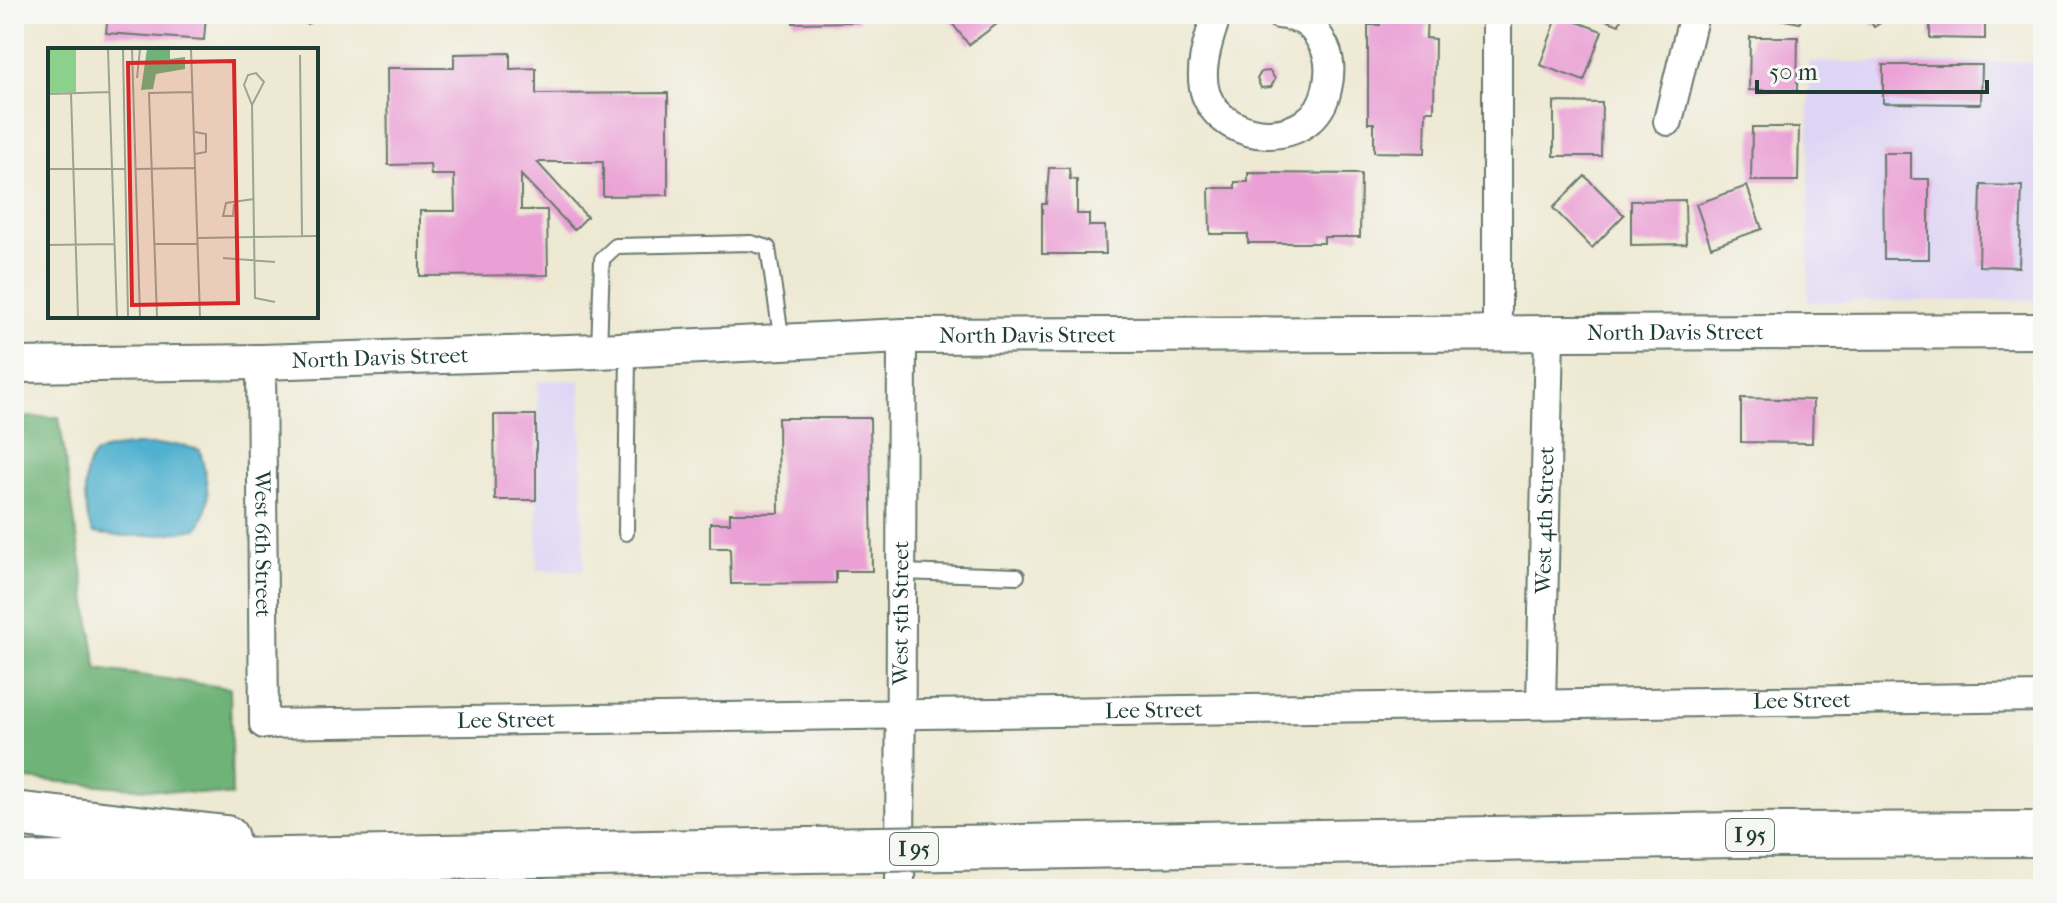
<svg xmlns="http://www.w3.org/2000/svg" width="2057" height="903" viewBox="0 0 2057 903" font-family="'IM FELL French Canon',serif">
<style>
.built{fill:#ded5f5}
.forest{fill:#70b378;stroke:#487856;stroke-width:2}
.water{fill:#50b1cf;stroke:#387782;stroke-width:2}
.building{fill:#eaa0d5}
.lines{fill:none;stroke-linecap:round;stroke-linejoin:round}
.service-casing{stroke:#67796c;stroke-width:18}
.minor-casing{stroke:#67796c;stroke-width:32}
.tertiary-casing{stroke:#67796c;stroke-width:38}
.motorway-casing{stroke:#67796c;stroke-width:48}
.service{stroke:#fff;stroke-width:14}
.minor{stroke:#fff;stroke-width:28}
.tertiary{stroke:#fff;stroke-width:34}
.motorway{stroke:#fff;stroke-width:44}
.motorway-bridge-casing{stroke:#67796c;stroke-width:48;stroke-linecap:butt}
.motorway-bridge{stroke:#fff;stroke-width:44}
.labels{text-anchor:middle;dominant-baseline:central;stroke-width:6;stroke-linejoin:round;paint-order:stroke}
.shield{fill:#f6f6f2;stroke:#60746d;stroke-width:2}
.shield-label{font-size:20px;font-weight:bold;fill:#1f3d34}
.street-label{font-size:22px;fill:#1f3d34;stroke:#f6f6f2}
.inset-road{fill:none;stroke:#9ba493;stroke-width:2}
.view{fill:#d62828;fill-opacity:0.15;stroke:#d62828;stroke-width:4}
.inset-edge{fill:none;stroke:#1f3d34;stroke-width:4}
</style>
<rect width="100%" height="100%" fill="#f6f6f2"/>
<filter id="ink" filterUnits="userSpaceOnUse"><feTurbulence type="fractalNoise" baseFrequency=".0125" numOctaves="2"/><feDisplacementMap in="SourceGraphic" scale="16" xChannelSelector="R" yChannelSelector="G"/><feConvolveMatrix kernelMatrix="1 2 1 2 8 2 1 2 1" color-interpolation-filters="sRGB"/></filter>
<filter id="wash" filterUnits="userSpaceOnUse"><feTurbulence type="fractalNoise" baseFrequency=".006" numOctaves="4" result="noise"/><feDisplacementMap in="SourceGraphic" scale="32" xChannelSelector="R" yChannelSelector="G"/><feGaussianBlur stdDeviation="1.8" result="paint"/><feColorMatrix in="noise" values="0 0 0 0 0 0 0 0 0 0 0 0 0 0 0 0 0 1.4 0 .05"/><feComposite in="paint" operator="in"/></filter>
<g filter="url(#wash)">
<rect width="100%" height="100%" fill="#eee9d3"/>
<path class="built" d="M1809,62H2043V300L1808,302Z
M580,380L584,571L537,570L538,381Z"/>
<path class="forest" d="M14,417H59L97,669L230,688L232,796L14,778Z"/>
<path class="water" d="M136,445H180L200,450C206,478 215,504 197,529C163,535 128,539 93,533C84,517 79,464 97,453C107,447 125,447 136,445Z"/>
<g id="blocks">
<path class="building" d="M108,14H206L204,40L106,33Z
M302,14H328L307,24Z
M793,14H859V22L793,23Z
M945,14H1010L969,45Z
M1380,14H1427L1426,38L1435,39L1434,111H1426L1425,153L1374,152V123H1368V25H1380Z
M1590,14H1623L1619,25Z
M1754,14H1802L1800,23Z
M1866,14H1894L1874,27Z
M1930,14H1985V39L1930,38Z
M1558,15L1602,31L1584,81L1540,65Z
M1750,37H1798L1797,91L1749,90Z
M510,53V69L536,68V94L668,93V195L603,196V162H537L587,217L574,230L521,175V210H547L548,275L420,276V211H455L454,175H431L430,164L388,165L387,68H454V54Z
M1883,65H1982L1981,104L1883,103Z
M1270,71L1275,79L1271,87L1261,88L1257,79L1261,72Z
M1554,102L1602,103L1601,156H1554Z
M1752,127H1799L1798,181H1751Z
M1883,153H1911V179H1929V259H1884Z
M1049,168H1069L1070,179L1077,180V214H1089V226H1105L1106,254H1042V204H1046Z
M1248,173L1361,174L1360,237H1324V243H1248V234H1210L1209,188H1235V182H1248Z
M1585,176L1624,215L1592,248L1553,208Z
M1981,185L2022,186L2019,267L1979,266Z
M1747,186L1762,229L1711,247L1696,204Z
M1685,200L1686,244L1631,245V201Z
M1741,398L1813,400L1812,443L1741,442Z
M494,415H536V500H495Z
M778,418H870L872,571H836V583L731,584L730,548H710V523H730V513H779Z"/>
</g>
</g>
<g filter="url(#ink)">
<use href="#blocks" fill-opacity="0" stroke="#67796c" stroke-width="2"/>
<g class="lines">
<defs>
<path id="service" d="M599,351L602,259L616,246L751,243L768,248L782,342
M626,533L628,350
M902,572L1017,576"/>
<g id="minor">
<path d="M1497,14V333"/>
<path d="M1214,23C1207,44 1198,73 1206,95C1226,146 1314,150 1327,89C1330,76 1331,61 1325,48C1314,25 1305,17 1279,14"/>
<path d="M1668,121L1694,14"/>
<path id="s1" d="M261,362L264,724L2043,697"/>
<path id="s2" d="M1541,704L1549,334"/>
<path id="s3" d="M900,889L902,336"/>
</g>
<g id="tertiary">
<path id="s4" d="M14,365L261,362L599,351L902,336L2043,331"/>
</g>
<path id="motorway" d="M14,814L226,838
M1019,847L1736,835L2043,834
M14,865L808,850"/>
</defs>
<use href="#service" class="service-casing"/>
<use href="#minor" class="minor-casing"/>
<use href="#tertiary" class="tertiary-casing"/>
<use href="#motorway" class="motorway-casing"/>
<use href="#service" class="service"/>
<use href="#minor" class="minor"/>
<use href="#tertiary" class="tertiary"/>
<use href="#motorway" class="motorway"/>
<defs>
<path id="motorway-bridge" d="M808,850L1019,847"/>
</defs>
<use href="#motorway-bridge" class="motorway-bridge-casing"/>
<use href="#motorway-bridge" class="motorway-bridge"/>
</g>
</g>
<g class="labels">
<g class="shield">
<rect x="1726" y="819" width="48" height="32" rx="6"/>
<rect x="890" y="833" width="48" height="32" rx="6"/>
</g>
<g class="shield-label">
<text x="1750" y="835">I 95</text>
<text x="914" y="849">I 95</text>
</g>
<g class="street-label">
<text stroke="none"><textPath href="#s4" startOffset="1662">North Davis Street</textPath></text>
<text stroke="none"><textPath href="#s4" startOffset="1014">North Davis Street</textPath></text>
<text stroke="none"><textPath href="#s4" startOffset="366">North Davis Street</textPath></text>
<text stroke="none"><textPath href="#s2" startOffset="184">West 4th Street</textPath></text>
<text stroke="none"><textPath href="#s1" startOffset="182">West 6th Street</textPath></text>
<text stroke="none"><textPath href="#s3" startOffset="276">West 5th Street</textPath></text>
<text stroke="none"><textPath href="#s1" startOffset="1900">Lee Street</textPath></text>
<text stroke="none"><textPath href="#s1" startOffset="1252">Lee Street</textPath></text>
<text stroke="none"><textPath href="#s1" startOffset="604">Lee Street</textPath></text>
</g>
</g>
<g transform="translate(48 48)">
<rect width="270" height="270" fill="#eee9d3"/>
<path d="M0,1H28V44L0,45Z" fill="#8bd18c"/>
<path d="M99,1H122V11L137,9V21L108,26L105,41L93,42Z" fill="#70b378"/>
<path class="inset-road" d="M60,1L69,269M75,1L80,269M84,1L92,269M143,1L152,269M252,7L254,188M89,30L92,1M23,45L30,269M0,46L61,44M204,57L196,37L200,27L208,25L216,34L204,57L207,250L227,254M147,84L158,86V104L147,106M0,121H78M87,121L148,120M186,156L185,168H175L178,155L206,151M150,190L270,188M106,196H150M0,197L67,196M175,210L227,214M109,269L101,45L144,44"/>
<path class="view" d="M186,13L190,255L84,257L80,15Z"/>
<rect width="270" height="270" class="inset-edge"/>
</g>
<rect width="2057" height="903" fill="none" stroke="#f6f6f2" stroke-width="48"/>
<path d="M1757 80v12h230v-12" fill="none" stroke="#1f3d34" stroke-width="4"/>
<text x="1769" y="80" font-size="24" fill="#1f3d34" stroke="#f6f6f2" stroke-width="6" paint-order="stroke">50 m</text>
</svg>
